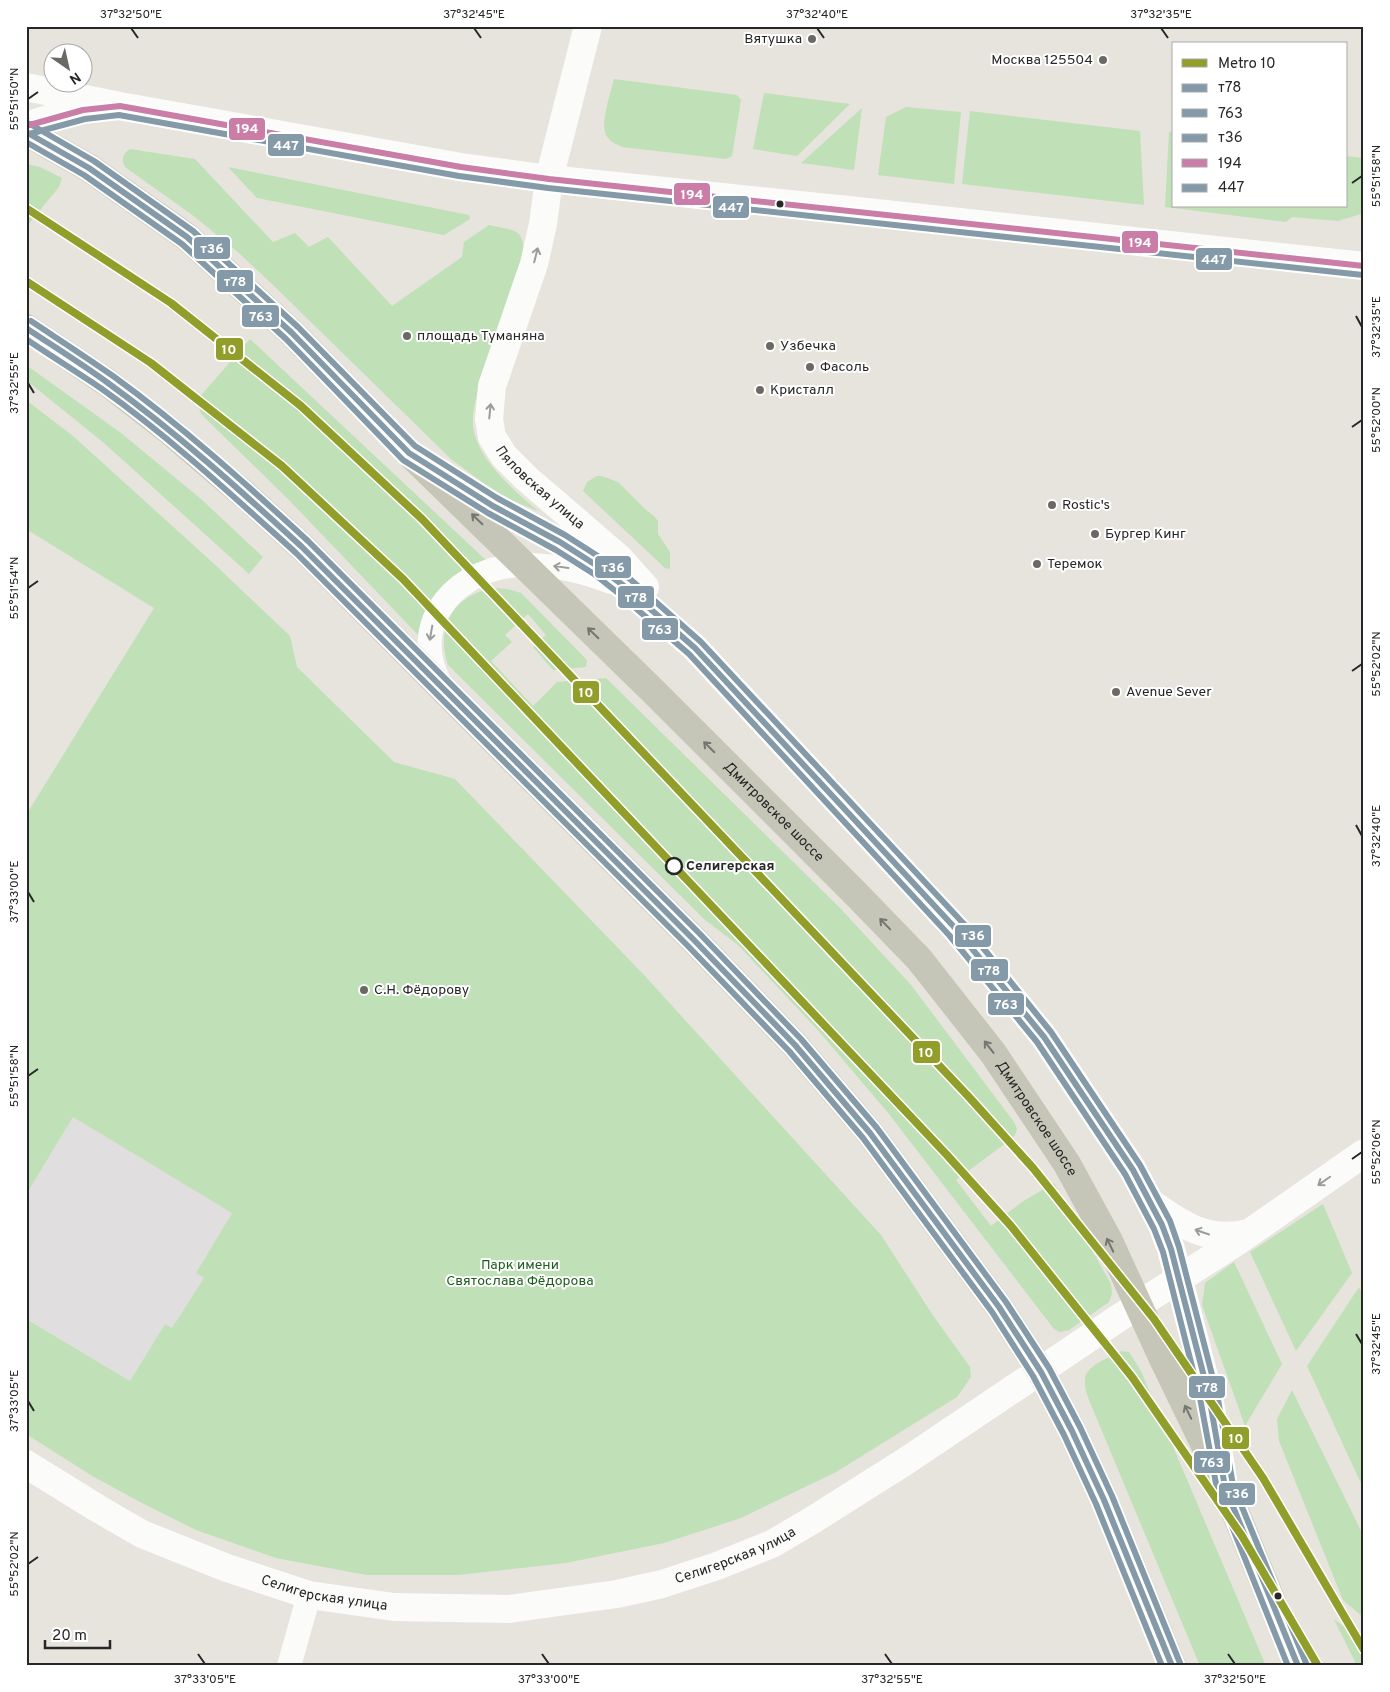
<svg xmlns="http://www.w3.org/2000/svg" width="1390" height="1692" viewBox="0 0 1390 1692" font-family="Overpass,sans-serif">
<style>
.industrial{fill:#e1dedf}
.green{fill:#c0e0b7}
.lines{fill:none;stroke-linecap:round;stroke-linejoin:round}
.street{stroke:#fbfbfa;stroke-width:24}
.secondary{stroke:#fbfbfa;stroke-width:28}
.primary{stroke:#c6c6b8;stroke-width:28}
.bus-1-casing{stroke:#fff;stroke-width:10}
.bus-2-casing{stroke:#fff;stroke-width:10}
.bus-3-casing{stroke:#fff;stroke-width:10}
.bus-4-casing{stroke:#fff;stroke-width:10}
.bus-5-casing{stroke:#fff;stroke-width:10}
.bus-1{stroke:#849aa9;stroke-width:6}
.bus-2{stroke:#849aa9;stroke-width:6}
.bus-3{stroke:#849aa9;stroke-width:6}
.bus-4{stroke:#c97da7;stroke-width:6}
.bus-5{stroke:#849aa9;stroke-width:6}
.metro-1-casing{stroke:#fff;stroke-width:11}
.metro-1{stroke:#919e2a;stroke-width:8}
.oneway{stroke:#9c9c9b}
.oneway2{stroke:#767670}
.ticks{fill:none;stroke:#272727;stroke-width:2}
.poi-dot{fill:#6a6966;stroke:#fff;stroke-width:2}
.bus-dot{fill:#272727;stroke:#fff;stroke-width:2}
.stop-dot{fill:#fff;stroke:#272727;stroke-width:2.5}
.labels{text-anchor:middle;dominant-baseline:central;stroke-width:4;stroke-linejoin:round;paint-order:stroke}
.poi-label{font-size:14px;fill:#272727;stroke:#fff;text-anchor:start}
.street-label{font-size:14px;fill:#272727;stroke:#fff}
.stop-label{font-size:14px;font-weight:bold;fill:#272727;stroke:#fff;text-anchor:start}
.park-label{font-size:14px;fill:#1d5e1e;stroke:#fff}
.line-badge{stroke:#fff;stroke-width:2}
.badge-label{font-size:14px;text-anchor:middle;font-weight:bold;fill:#fff}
.neatline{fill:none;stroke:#272727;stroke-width:2}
.ticks-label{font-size:12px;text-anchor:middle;fill:#272727}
</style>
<rect width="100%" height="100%" fill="#e6e4dc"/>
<path class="industrial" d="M73,1117L232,1213L196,1273L204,1278L172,1329L165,1324L130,1381L26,1319V1195Z"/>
<path class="green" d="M614,79L737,95L741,100L732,156L726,159L622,147C616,144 609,141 606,135C600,123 611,92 614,79Z
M764,93L850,104L797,156L753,149Z
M906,107L961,112L954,184L878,175L886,117Z
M862,108L854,170L801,163Z
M970,111L1140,131L1144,205L962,184Z
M1169,132H1174V206H1346V156L1364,158V191L1361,214L1338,221L1292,217L1286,222L1165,207Z
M130,149L195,159L273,242L295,233L309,247L328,237L392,306L462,257L464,242L489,225C518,232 524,227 524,260C515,286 505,313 496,339C488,362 468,408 474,432C481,463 516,492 538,511L509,499L490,488L451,459L274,286L238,252L191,214L125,167C121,159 123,153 130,149Z
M26,164L40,167L62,178L59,187L26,227Z
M228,167L469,215L470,219L444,235L257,198Z
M250,339L489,563C480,565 471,567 463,571C437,585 424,609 420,637L289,500L201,414L197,400Z
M26,365L121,433L201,499L263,557L249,574L104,443L26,380Z
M26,400L73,436L212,562L290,636L297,667L394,762L455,779L644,975L881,1235L932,1314L970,1367L971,1377L957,1397L836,1472L741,1518L664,1543L566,1563L458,1575H366L276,1558L196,1530L142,1503L94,1477L26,1434V1319L130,1381L165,1324L172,1328L204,1278L196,1273L232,1213L73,1117L26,1195V809L29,810L36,799L154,608L26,529Z
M597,476H602L618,482L645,509L654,516L658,521V534L670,552V569L665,568L583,491L587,482Z
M493,588L507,589L521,593L587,660L586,667L553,670L533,647L546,635L528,614L505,635L512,642L491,661L533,706L557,682L606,678L840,908L911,985L1014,1122L1017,1129L1015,1135L1010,1140L956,1180L991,1226L1022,1202L1054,1183L1111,1284L1112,1294L1109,1302L1069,1330L1060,1332L1054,1329L889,1114L816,1028L737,944L705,920L448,665C435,627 454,595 493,588Z
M1323,1204L1352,1273L1296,1351L1250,1252Z
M1234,1262L1282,1364L1245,1426L1202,1305L1205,1283Z
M1359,1287L1364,1297V1490L1307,1366Z
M1121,1351L1129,1352L1141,1371L1266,1666H1200L1089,1400C1087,1394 1084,1387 1085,1380C1085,1365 1110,1358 1121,1351Z
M1292,1390L1364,1537V1618L1343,1600L1279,1441L1277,1419Z
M1334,1619L1364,1642V1666H1357Z"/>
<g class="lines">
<path class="street" d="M441,685C405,621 460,565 525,565C557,565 581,571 611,582
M289,1666L309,1595"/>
<g class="secondary">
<path id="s1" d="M588,26L549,179L543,224L534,264L492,386L489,419L492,437L504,456L526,478L619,558L645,587"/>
<path d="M26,87L120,106L461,167L549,179L858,211L1364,266"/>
<path d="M26,126L78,110L100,107"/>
<path d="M433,469L493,506L560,542L599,567L624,586L695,648L956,929L1044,1037L1133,1170L1162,1225L1171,1249L1196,1345L1209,1396L1222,1473"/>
<path d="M1151,1203C1183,1225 1207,1243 1248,1233"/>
<path id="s2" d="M26,1464L97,1508L142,1534L227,1568L309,1595L394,1607L509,1609L617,1594L662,1584L717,1566L772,1544L811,1521L906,1461L1138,1305L1235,1243L1364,1153"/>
</g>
<g class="primary">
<path id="s3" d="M26,132L89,168L187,237L292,333L409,453L653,691L857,895L919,959L993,1053L1067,1164L1109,1241L1163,1359L1225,1487L1298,1666"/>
<path d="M26,328L108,383L171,432L246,496L302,547L450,696L693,939L795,1045L870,1133L999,1307L1041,1372L1072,1431L1104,1500L1172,1666"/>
</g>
<defs>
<path id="bus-1" d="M26,132L89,168L187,237L292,333L409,453L493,506L560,542L599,567L624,586L695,648L956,929L1044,1037L1133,1170L1162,1225L1171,1249L1209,1396L1225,1487L1298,1666
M26,328C53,346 82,364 108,383C177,433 240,490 302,547L693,939L795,1045L870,1133L999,1307L1041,1372L1072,1431L1104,1500L1172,1666"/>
<path id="bus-2" d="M26,142L84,175L182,244L286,339L403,460L488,513L556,550L594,574L618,593L689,654L949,935L1037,1042L1125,1174L1154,1229L1163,1252L1200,1398L1217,1489L1288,1666
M26,339C51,356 77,372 102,389C171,438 234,497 296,553L687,945L789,1051L863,1138L992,1312L1033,1376L1064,1435L1096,1504L1162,1666"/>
<path id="bus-3" d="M30,124L94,161L193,231L298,327L415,446L497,498L565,535L604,560L630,579L701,642L963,923L1051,1032L1140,1165L1170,1221L1179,1247L1217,1394L1233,1485L1306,1663
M31,321C58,339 86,357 113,376C182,426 245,483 308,541L699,933L801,1039L877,1128L1006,1302L1049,1368L1080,1427L1112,1496L1180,1663"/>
<path id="bus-4" d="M26,126L83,110L120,106L461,167L549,179L1364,266"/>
<path id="bus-5" d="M29,134L85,119L119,115L459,176L548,188L1363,275"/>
</defs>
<use href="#bus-1" class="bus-1-casing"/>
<use href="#bus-2" class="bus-2-casing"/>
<use href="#bus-3" class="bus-3-casing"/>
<use href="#bus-4" class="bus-4-casing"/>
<use href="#bus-5" class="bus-5-casing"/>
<use href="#bus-1" class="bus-1"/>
<use href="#bus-2" class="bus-2"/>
<use href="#bus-3" class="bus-3"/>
<use href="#bus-4" class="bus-4"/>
<use href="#bus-5" class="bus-5"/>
<defs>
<path id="metro-1" d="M26,208L171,303L301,406L422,519L968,1096L1033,1168L1154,1319L1263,1478L1364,1650
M26,281L151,363L282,466L403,579L946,1154L1011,1226L1132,1377L1242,1536L1318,1666"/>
</defs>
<use href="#metro-1" class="metro-1-casing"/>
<use href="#metro-1" class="metro-1"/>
</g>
<defs><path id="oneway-shaft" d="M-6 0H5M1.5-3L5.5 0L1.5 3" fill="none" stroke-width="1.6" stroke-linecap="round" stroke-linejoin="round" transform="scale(1.25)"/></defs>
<g class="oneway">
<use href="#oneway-shaft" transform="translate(536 255) rotate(-76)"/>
<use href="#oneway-shaft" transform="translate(490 411) rotate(-84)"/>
<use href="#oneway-shaft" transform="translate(561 567) rotate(-172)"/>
<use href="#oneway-shaft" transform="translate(431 633) rotate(100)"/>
<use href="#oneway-shaft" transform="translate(1324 1181) rotate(145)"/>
<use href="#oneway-shaft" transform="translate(1202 1232) rotate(-161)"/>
</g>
<g class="oneway2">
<use href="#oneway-shaft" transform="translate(477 519) rotate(-136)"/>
<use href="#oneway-shaft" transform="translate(593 633) rotate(-136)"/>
<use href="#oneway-shaft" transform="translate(709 747) rotate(-135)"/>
<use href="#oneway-shaft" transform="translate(885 924) rotate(-134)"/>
<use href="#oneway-shaft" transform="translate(989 1047) rotate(-128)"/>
<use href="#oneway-shaft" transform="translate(1110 1245) rotate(-116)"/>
<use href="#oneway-shaft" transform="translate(1188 1412) rotate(-116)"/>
</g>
<path class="ticks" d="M131,28L138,38M474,28L481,38M817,28L824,38M1161,28L1168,38M28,99L38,92M1352,183L1362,176M1356,316L1362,327M28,383L34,393M1352,427L1362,420M28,588L38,581M1352,671L1362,664M1356,825L1362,836M28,892L34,902M28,1076L38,1069M1352,1159L1362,1152M1356,1334L1362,1344M28,1401L34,1411M28,1564L38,1557M198,1654L205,1664M542,1654L549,1664M885,1654L892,1664M1228,1654L1235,1664"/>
<g class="poi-dot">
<circle cx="812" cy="39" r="5"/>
<circle cx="1103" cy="60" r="5"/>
<circle cx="407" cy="336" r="5"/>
<circle cx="770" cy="346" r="5"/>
<circle cx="810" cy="367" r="5"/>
<circle cx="760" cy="390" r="5"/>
<circle cx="1052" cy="505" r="5"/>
<circle cx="1095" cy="534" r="5"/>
<circle cx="1037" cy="564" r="5"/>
<circle cx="1116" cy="692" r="5"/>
<circle cx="364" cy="990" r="5"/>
</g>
<g class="bus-dot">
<circle cx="780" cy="204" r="4.5"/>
<circle cx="1278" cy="1596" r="4.5"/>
</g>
<circle class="stop-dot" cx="674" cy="866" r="8"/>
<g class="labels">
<g class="poi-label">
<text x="802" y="39" text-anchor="end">Вятушка</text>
<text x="1093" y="60" text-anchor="end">Москва 125504</text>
<text x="417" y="336">площадь Туманяна</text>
<text x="780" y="346">Узбечка</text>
<text x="820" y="367">Фасоль</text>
<text x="770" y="390">Кристалл</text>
<text x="1062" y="505">Rostic's</text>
<text x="1105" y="534">Бургер Кинг</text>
<text x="1047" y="564">Теремок</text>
<text x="1126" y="692">Avenue Sever</text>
<text x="374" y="990">С.Н. Фёдорову</text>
</g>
<g class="street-label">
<text stroke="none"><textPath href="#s1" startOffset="495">Пяловская улица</textPath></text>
<text stroke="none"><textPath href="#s3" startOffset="1014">Дмитровское шоссе</textPath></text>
<text stroke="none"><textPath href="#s3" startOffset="1419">Дмитровское шоссе</textPath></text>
<text stroke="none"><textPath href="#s2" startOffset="748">Селигерская улица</textPath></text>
<text stroke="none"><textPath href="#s2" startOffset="328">Селигерская улица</textPath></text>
</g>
<g class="stop-label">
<text x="686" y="866">Селигерская</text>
</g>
<g class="park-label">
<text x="520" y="1265">Парк имени<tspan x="520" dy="16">Святослава Фёдорова</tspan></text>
</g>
</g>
<g class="line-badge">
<rect x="228" y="117" width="38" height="24" rx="5" fill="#c97da7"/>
<rect x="267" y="133" width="38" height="24" rx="5" fill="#849aa9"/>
<rect x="673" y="182" width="38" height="24" rx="5" fill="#c97da7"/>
<rect x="712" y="195" width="38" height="24" rx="5" fill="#849aa9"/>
<rect x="1121" y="230" width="38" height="24" rx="5" fill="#c97da7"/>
<rect x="193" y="236" width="38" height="24" rx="5" fill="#849aa9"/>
<rect x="1195" y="247" width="38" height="24" rx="5" fill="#849aa9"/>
<rect x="216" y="269" width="38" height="24" rx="5" fill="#849aa9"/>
<rect x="241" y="304" width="39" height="24" rx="5" fill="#849aa9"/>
<rect x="215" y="337" width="29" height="24" rx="5" fill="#919e2a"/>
<rect x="594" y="555" width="38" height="24" rx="5" fill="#849aa9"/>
<rect x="617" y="585" width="38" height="24" rx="5" fill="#849aa9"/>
<rect x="641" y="617" width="38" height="24" rx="5" fill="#849aa9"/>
<rect x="572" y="680" width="28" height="24" rx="5" fill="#919e2a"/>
<rect x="954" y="924" width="38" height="24" rx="5" fill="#849aa9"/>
<rect x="970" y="958" width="39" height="24" rx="5" fill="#849aa9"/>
<rect x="987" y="992" width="38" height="24" rx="5" fill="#849aa9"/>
<rect x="912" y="1040" width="29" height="24" rx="5" fill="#919e2a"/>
<rect x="1188" y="1375" width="38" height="24" rx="5" fill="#849aa9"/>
<rect x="1221" y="1426" width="29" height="24" rx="5" fill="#919e2a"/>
<rect x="1193" y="1450" width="38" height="24" rx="5" fill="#849aa9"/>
<rect x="1218" y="1482" width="38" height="24" rx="5" fill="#849aa9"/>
</g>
<g class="badge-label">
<text x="247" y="133">194</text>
<text x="286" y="150">447</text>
<text x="692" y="199">194</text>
<text x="731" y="212">447</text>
<text x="1140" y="247">194</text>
<text x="212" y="253">т36</text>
<text x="1214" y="264">447</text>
<text x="235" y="286">т78</text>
<text x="261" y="321">763</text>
<text x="229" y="354">10</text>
<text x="613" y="572">т36</text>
<text x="636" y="602">т78</text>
<text x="660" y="634">763</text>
<text x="586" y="697">10</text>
<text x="973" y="940">т36</text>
<text x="989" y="975">т78</text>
<text x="1006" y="1009">763</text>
<text x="926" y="1057">10</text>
<text x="1207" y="1392">т78</text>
<text x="1236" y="1443">10</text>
<text x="1212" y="1467">763</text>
<text x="1237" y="1498">т36</text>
</g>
<rect width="1390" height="1692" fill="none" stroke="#ffffff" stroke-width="55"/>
<rect x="1172" y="42" width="175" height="165" fill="#ffffff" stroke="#a9a9a9"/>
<rect x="1182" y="59" width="25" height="8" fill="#919e2a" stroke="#a9a9a9"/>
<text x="1218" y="68" font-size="15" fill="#272727">Metro 10</text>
<rect x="1182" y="84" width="25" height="8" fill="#849aa9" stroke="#a9a9a9"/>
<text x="1218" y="92" font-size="15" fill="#272727">т78</text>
<rect x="1182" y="109" width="25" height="8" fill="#849aa9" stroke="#a9a9a9"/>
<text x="1218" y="118" font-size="15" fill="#272727">763</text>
<rect x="1182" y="134" width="25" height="8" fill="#849aa9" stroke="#a9a9a9"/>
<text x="1218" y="142" font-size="15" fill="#272727">т36</text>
<rect x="1182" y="159" width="25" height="8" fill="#c97da7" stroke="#a9a9a9"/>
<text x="1218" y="168" font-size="15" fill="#272727">194</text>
<rect x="1182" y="184" width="25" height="8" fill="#849aa9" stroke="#a9a9a9"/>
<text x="1218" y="192" font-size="15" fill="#272727">447</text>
<g transform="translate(68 68) rotate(146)"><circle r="24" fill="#ffffff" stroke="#a9a9a9"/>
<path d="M0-4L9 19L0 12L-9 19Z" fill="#6a6966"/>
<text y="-8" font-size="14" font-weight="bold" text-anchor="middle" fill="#272727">N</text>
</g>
<path d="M45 1640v8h65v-8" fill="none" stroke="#272727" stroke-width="2.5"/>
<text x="52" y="1640" font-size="15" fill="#272727" stroke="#ffffff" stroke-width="4" paint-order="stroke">20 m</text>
<rect x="28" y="28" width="1334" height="1636" class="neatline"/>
<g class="ticks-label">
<text x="131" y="18">37°32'50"E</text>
<text x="474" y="18">37°32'45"E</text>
<text x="817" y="18">37°32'40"E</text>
<text x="1161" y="18">37°32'35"E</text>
<text transform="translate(14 99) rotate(-90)" y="4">55°51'50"N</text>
<text transform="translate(1376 176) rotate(-90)" y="4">55°51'58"N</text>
<text transform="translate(1376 327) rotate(-90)" y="4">37°32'35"E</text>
<text transform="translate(14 383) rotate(-90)" y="4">37°32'55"E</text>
<text transform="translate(1376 420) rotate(-90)" y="4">55°52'00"N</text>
<text transform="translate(14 588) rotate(-90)" y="4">55°51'54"N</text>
<text transform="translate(1376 664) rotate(-90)" y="4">55°52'02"N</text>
<text transform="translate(1376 836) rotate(-90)" y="4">37°32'40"E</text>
<text transform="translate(14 892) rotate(-90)" y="4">37°33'00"E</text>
<text transform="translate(14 1076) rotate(-90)" y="4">55°51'58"N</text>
<text transform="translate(1376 1152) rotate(-90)" y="4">55°52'06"N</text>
<text transform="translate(1376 1344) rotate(-90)" y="4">37°32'45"E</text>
<text transform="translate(14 1401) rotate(-90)" y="4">37°33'05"E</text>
<text transform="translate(14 1564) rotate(-90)" y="4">55°52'02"N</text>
<text x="205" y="1683">37°33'05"E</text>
<text x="549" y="1683">37°33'00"E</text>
<text x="892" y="1683">37°32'55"E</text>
<text x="1235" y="1683">37°32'50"E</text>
</g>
</svg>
